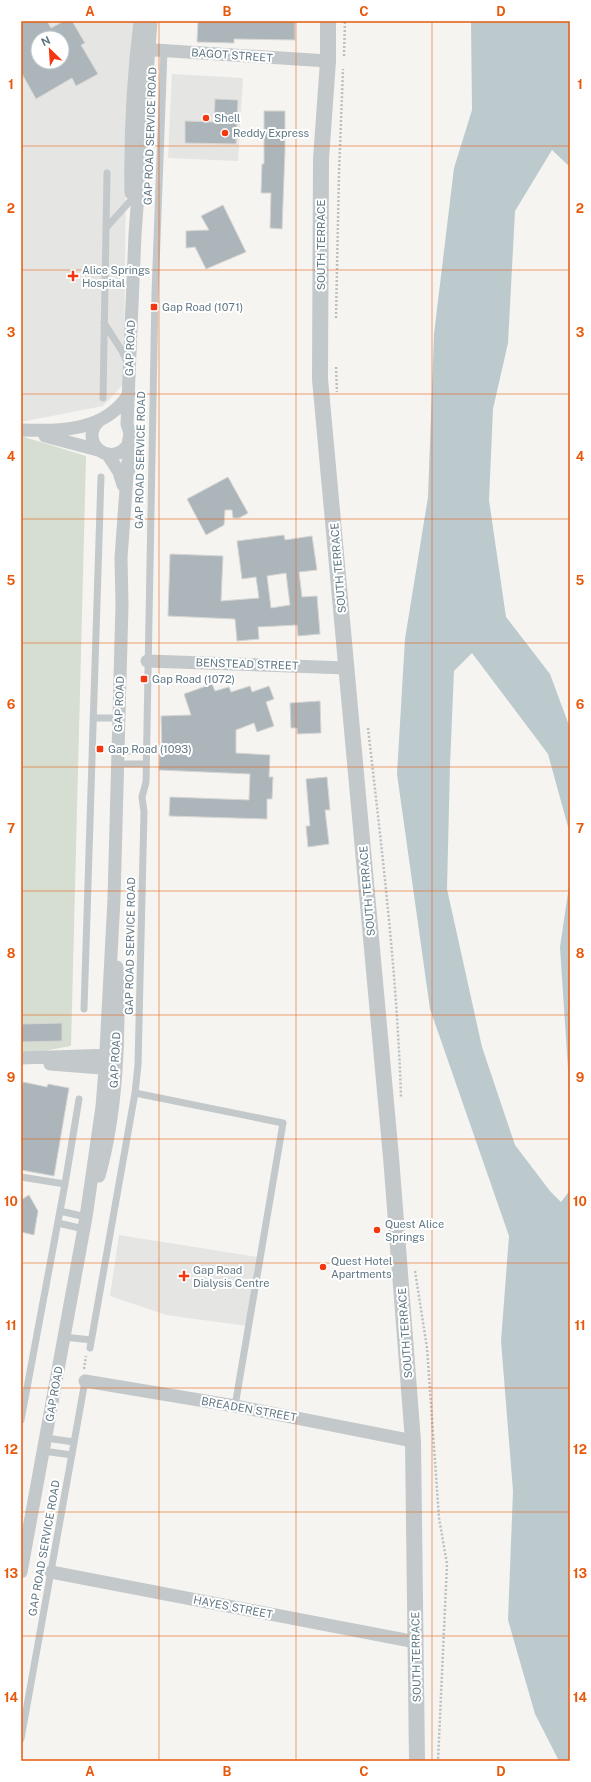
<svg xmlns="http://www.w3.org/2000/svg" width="591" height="1782" viewBox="0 0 591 1782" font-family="'Public Sans',sans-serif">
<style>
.built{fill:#e5e6e3;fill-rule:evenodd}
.green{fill:#d6ddd1}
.water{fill:#bccace}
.building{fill:#acb6ba;stroke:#d6d5d3;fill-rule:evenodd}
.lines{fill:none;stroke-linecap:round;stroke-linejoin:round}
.path{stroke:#bcbfc1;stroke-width:2.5;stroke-dasharray:2 2;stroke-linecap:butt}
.service{stroke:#c3c8ca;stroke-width:7}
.minor{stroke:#c3c8ca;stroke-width:13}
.tertiary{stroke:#c3c8ca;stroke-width:16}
.grid{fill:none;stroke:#e8590c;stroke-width:1;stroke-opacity:0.55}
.poi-dot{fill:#f43611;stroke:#fff;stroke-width:1.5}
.labels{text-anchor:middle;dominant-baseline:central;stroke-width:4;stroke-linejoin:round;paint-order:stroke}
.street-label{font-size:11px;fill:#607784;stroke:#fff}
.poi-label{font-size:11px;fill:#607784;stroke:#fff;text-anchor:start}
.neatline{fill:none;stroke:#e8590c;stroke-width:1.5}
.grid-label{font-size:13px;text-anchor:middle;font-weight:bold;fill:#e8590c}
</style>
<rect width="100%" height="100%" fill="#f5f4f0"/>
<path class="built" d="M21,21H134L126,169L124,384L103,406L21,422ZM38,38H62V62H38Z
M172,74L243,78L238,161L168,158Z
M119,1235L258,1257L247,1326L166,1315L110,1296Z"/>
<path class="green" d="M21,436L86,456L71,1046L21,1055Z"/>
<path class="water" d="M471,21H570V167L552,150L515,211L508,343L493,409L489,500L506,617L550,674L570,728V834L548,754L472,653L454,671L450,765L447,889L482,1047L515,1145L550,1191L561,1202L570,1190V1761H559L535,1714L508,1620L513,1491L501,1341L509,1236L430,1009L397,774L405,639L428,497L434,334L454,168L472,110Z
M570,879V1147L568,1069L560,947Z"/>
<path class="building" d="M21,21H47L51,28L64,21H72L85,43L81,45L98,74L76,86L72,78L36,99L21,72ZM38,38H62V62H38Z
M198,21H295V40L234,39V43L197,42Z
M215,99L238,100L236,144L185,143V121L214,122Z
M264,111H285V151L282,229L270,228L271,193H261L262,164H264Z
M223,205L246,252L206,269L195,247L186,248V231L209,230L201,216Z
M228,477L248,513L239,518H233L232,510H225L224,525L206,535L187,499Z
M284,535L285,540L312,536L317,570L299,572L302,597L317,596L320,634L298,636L297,625L258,627L259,639L237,641L235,619L168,616L170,554L223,556L221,601L259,598L256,577L242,579L237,541ZM286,573L290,605L271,608L267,576Z
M212,684L215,691L229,687L231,692L250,686L252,692L269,686L274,699L266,702L274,726L257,732L254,723L236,730V753L270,755L269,777H273L272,799H267V819L169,816L170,797L249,800L250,774L159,770L160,751H162L161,716L191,715L184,694Z
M320,701L321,733L297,734V728H291L290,703Z
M327,777L330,810H325L329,844L308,847L306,826H310L306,779Z
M62,1023V1041L21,1042V1024Z
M23,1082L47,1087L48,1084L69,1088L54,1176L21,1170V1092Z
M29,1195L38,1211L34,1235L21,1232V1200Z"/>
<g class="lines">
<path class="path" d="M344,56L345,21
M336,318L339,173L343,69
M336,367L337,392
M368,728C382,851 397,974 401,1097
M415,1271L427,1348L439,1518L447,1564L438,1761
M84,1369L86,1356"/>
<path class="service" d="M106,228L131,200
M104,323L122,351L127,362
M103,398L107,173
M93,718H119
M118,751H146
M118,764H146
M84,1009L101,477
M135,1093L283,1123L235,1406
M21,1177L65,1184
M60,1211L86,1217
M58,1223L84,1229
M64,1337L91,1340
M90,1348L135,1093L138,1065L144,812L142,797L146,782L155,294L164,50
M21,1420L65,1184L79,1099
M46,1438L74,1442
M43,1451L72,1455
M21,1739L85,1381"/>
<path class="minor" d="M140,49L328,61
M131,193C130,136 133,78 140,21
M99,421C78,440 109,470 128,445
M21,430C60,431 105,432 129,394
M45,436L98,450
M108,455L119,472L123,485
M129,470L128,445L130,433L127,424L135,234L151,21
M147,661L347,668
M21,1058L112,1055
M50,1064L114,1069
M99,1176C117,1113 120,1032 117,967
M85,1381L235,1406L413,1441
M21,1572L86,1217L102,1107L105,1069L114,899L122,605L121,558L128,461
M51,1572L416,1642"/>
<path class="tertiary" d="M328,21V61L321,159L320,379L391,1157L413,1441L417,1761"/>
</g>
<path class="grid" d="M159,21V1761M296,21V1761M432,21V1761M21,146H570M21,270H570M21,394H570M21,519H570M21,643H570M21,767H570M21,891H570M21,1015H570M21,1139H570M21,1263H570M21,1388H570M21,1512H570M21,1636H570"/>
<g class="poi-dot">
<circle cx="206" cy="118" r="4"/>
<circle cx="225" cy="133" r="4"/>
<path d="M71 270h4v4h4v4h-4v4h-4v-4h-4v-4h4z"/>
<rect x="150" y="303" width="8" height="8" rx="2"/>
<rect x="140" y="675" width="8" height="8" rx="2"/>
<rect x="96" y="745" width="8" height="8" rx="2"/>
<circle cx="377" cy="1230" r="4"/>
<circle cx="323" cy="1267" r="4"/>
<path d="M182 1270h4v4h4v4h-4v4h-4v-4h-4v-4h4z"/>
</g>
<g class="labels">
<g class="street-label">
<text transform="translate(232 55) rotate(4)">BAGOT STREET</text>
<text transform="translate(150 136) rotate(-88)">GAP ROAD SERVICE ROAD</text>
<text transform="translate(321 245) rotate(-90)">SOUTH TERRACE</text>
<text transform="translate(130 348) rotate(-88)">GAP ROAD</text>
<text transform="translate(140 460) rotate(-89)">GAP ROAD SERVICE ROAD</text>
<text transform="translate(338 568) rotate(-95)">SOUTH TERRACE</text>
<text transform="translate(247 664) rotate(2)">BENSTEAD STREET</text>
<text transform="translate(119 704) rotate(-88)">GAP ROAD</text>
<text transform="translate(367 891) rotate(-95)">SOUTH TERRACE</text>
<text transform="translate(130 946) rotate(-89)">GAP ROAD SERVICE ROAD</text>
<text transform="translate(115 1060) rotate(-87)">GAP ROAD</text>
<text transform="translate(405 1333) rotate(-94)">SOUTH TERRACE</text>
<text transform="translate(54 1394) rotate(-80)">GAP ROAD</text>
<text transform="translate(249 1409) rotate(10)">BREADEN STREET</text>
<text transform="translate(44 1548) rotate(-80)">GAP ROAD SERVICE ROAD</text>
<text transform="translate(233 1607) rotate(11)">HAYES STREET</text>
<text transform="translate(416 1657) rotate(-91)">SOUTH TERRACE</text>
</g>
<g class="poi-label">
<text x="214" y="118">Shell</text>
<text x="233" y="133">Reddy Express</text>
<text x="82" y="270">Alice Springs<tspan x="82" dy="13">Hospital</tspan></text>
<text x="162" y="307">Gap Road (1071)</text>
<text x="152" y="679">Gap Road (1072)</text>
<text x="108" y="749">Gap Road (1093)</text>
<text x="385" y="1224">Quest Alice<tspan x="385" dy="13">Springs</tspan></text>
<text x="331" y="1261">Quest Hotel<tspan x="331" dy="13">Apartments</tspan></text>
<text x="193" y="1270">Gap Road<tspan x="193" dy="13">Dialysis Centre</tspan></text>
</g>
</g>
<rect width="591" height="1782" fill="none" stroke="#ffffff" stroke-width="44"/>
<g transform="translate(50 50) rotate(335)"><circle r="19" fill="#ffffff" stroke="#bfc9ce"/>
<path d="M0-3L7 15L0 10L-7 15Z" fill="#f43611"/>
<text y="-6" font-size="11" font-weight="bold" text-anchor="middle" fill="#607784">N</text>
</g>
<rect x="22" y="22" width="547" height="1738" class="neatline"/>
<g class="grid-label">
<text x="90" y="16">A</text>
<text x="227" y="16">B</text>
<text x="364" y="16">C</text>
<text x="501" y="16">D</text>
<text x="11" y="89">1</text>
<text x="580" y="89">1</text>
<text x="11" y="213">2</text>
<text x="580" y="213">2</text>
<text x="11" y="337">3</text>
<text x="580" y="337">3</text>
<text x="11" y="461">4</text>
<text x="580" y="461">4</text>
<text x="11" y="585">5</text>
<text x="580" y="585">5</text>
<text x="11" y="709">6</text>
<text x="580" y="709">6</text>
<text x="11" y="833">7</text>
<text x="580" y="833">7</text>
<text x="11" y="958">8</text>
<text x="580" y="958">8</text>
<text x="11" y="1082">9</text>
<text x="580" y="1082">9</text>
<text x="11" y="1206">10</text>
<text x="580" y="1206">10</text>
<text x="11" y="1330">11</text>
<text x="580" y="1330">11</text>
<text x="11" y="1454">12</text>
<text x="580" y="1454">12</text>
<text x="11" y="1578">13</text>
<text x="580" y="1578">13</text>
<text x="11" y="1702">14</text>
<text x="580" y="1702">14</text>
<text x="90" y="1776">A</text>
<text x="227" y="1776">B</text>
<text x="364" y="1776">C</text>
<text x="501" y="1776">D</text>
</g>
</svg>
